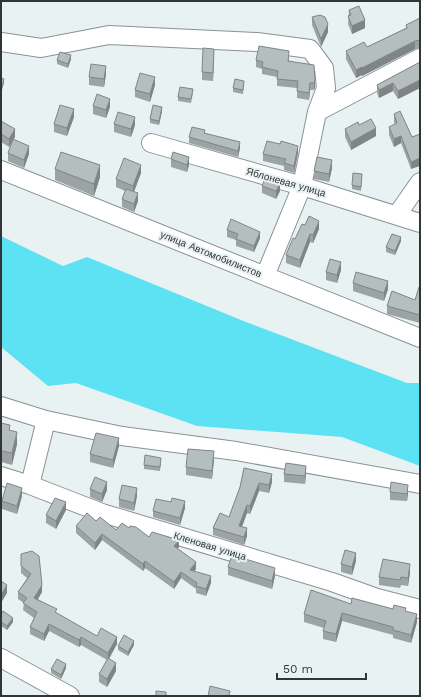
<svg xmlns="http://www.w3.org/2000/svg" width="421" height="697" viewBox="0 0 421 697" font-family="'Work Sans',sans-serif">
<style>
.water{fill:#5de2f4}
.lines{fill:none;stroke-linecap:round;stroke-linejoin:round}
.minor-casing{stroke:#8a9293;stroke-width:20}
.minor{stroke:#fff;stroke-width:18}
.wall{fill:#9ca3a4}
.shaded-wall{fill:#7f8586}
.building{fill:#b5bebf;stroke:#7f8586}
.labels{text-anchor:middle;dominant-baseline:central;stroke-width:4;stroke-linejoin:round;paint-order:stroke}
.street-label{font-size:10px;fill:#313535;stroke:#e9f2f3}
</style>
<rect width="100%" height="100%" fill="#e9f2f3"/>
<path class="water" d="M1,236L63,266L87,257L246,322L407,383H420V466L342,437L197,426L76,383L48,386L1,347Z"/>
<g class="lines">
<defs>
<path id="minor" d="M1,42L41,48L109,35L257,42L310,49L324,68L326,88L317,112L302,186L265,276
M317,112L420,58
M151,143L302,186L420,223
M1,170L420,338
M397,215L420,182
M1,406L46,420L122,436L236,451L420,484
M1,476L30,485L102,513L332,582L377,598L420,609
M30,485L46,420
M1,658L70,696"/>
</defs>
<use href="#minor" class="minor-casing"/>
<use href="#minor" class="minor"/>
</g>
<path class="wall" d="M349,10L365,28L352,34L348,24Z
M312,17L328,32L321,47L312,25Z
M420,18V48L415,49L362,76V75L356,78L346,59V51L367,47L406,28V25Z
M214,57L213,81L202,80V72Z
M289,58V62L314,65L315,87L314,90H310L309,100L297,98V88L277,86V77L262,74V69L256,67V60Z
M71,59L68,68L57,64V60Z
M420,62V88L398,99L393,91L379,98L377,93V85Z
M106,74L104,87L89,85V77Z
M155,85L150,102L135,97V90Z
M244,85L243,94L233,92V88Z
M193,93L191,103L178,101V97Z
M93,106L110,107L106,118L93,114Z
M162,111L159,125L150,123V119Z
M394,114L412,137L411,169L401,143L394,147L389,135V127L395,124L394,122Z
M74,117L67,136L54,132V124Z
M1,121L15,137L13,139L29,154L24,168L8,161V153L13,141L9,147L1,142Z
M114,124L135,125L131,137L114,132Z
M359,125L376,136L351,150L345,137V129Z
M189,137L240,148L238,157L189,143Z
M280,144L298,153L294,173L284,170V166L263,161V154Z
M171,159L189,165L187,172L171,167Z
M332,168L329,182L314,179V171Z
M55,169L100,177L94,196L55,180Z
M141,173L134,192L138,201L134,212L122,207V199L125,191L116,187V179Z
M362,178L361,191L352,189V185Z
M262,186L280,191L276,199L262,193Z
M305,225L319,229L313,243L310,242L300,268L286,263V255L295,239Z
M227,230L260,238L254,252L236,246V240L227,237Z
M401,241L395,255L386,252V247Z
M341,270L337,283L326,280V272Z
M353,283L388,289L384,301L353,291Z
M420,288V323L387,314V306L415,300Z
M1,423L10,430L17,444L12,465L1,462Z
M119,446L113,468L90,462V454Z
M214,459L212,479L186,475V467Z
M161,462L160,471L144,469V465Z
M244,468L272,482L269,493L259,491L250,514L247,513L242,527L247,536L244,545L213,535V528L229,517L240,487Z
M284,474H306L305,484L284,482Z
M90,489L107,490L102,502L90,497Z
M390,492L408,493L407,501L390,500Z
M22,496L17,514L2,509V501Z
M137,496L134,511L119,507V499Z
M171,502L185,508L180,525L153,517V511Z
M66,510L56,529L46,523V515Z
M96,521L116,530L129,528L149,537L179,547L177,549L196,569L194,571L211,583L206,596L196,593V589L181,578L174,589L145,568L143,571L102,540L95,550L76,533V526Z
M21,554L42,592L38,599L57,613L97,636L117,644L109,659L116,671L107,687L99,682V674L107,660L81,645L79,647L49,631L44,641L30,634V627L34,618L23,610L24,603L18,599V592L27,578L21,573Z
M356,561L352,575L341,572V564Z
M228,567L275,576L272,589L228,575Z
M410,572L408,586L401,585L400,588L379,585V577Z
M351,604L406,611L417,622L411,643L393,638V635L342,621L336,642L323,639V631L324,628L304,622V614Z
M1,614L13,622L7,630L1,626Z
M134,645L128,656L118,650V646Z
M66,668L61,679L51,673V669Z"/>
<path class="shaded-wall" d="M365,20V28L352,34V26Z
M328,24V32L321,47V39Z
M415,41V49L362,76V68Z
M214,49V57L213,81V73Z
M71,55V59L68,68V64Z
M106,66V74L104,87V79Z
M362,67V75L356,78V70Z
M155,77V85L150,102V94Z
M4,79V83L1,93V89Z
M315,80V87L314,90V83Z
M420,80V88L398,99V91Z
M310,83V90L309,100V93Z
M393,83V91L379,98V90Z
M110,99V107L106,118V110Z
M162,107V111L159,125V121Z
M74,109V117L67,136V128Z
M135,117V125L131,137V129Z
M376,128V136L351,150V142Z
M15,129V137L9,147V139Z
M401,136V143L394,147V139Z
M240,142V148L238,157V151Z
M29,146V154L24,168V160Z
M298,146V153L294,173V166Z
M189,157V165L187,172V165Z
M420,158V166L411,169V162Z
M332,160V168L329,182V174Z
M100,165V177L94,196V184Z
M141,165V173L133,194V186Z
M280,183V191L276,199V191Z
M138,193V201L134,212V204Z
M319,221V229L313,243V235Z
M260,232V238L254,252V246Z
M310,234V242L300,268V260Z
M401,237V241L395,255V251Z
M341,262V270L337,283V275Z
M388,281V289L384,301V293Z
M17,432V444L12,465V453Z
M119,438V446L113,468V460Z
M214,451V459L212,479V471Z
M306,466V474L305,484V476Z
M272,474V482L269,493V485Z
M107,482V490L102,502V494Z
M259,483V491L250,514V506Z
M408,485V493L407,501V494Z
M22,488V496L17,514V506Z
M137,488V496L134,511V503Z
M185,501V508L180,525V518Z
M66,502V510L56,529V521Z
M247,505V513L239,534V526Z
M247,528V536L244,545V537Z
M102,534V540L95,550V543Z
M179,540V547L174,553V546Z
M356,553V561L352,575V567Z
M145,561V568L143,571V564Z
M196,562V569L190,577V570Z
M410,564V572L408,586V578Z
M275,568V576L272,589V581Z
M181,572V578L174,589V582Z
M211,576V583L206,596V589Z
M7,585V593L1,603V595Z
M42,585V592L34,605V598Z
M342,613V621L336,642V634Z
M417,614V622L411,643V635Z
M13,618V622L7,630V626Z
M49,624V631L44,641V634Z
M81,637V645L79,647V640Z
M117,637V644L108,660V653Z
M134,641V645L128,656V652Z
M116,663V671L107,687V679Z
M66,664V668L61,679V675Z"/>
<path class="building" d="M359,6L365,20L352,26L348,16L351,15L349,10Z
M320,15L325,17L328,24L321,39L312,17Z
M420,18V40L415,41L362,68V67L356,70L346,51L364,42L367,47L407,28L406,25Z
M259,46L289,51L288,61L314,65L315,80L314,83H310L309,93L297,91L298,81L277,79L278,71L262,67L263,62L256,60Z
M203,48L214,49L213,73L202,72Z
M60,52L71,55L68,64L57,60Z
M420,62V80L398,91L393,83L379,90L377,85Z
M91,64L106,66L104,79L89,77Z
M140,73L155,77L150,94L135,90Z
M1,78L4,79L1,89Z
M235,79L244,81L243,90L233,88Z
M180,87L193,89L191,99L178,97Z
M97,94L110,99L106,110L93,106Z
M60,105L74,109L67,128L54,124Z
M153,105L162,107L159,121L150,119Z
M400,111L412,137L420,134V158L411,162L401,136L394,139L389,127L397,123L394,114Z
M118,112L135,117L131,129L114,124Z
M371,119L376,128L351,142L345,129L358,122L359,125Z
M1,121L15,129L9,139L1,134Z
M192,127L205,130L204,133L240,142L238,151L189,137Z
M13,139L29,146L24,160L8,153Z
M267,141L280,144L281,141L298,146L294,166L284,163L286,159L263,154Z
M61,152L100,165L94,184L55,169Z
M173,152L189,157L187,165L171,159Z
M317,157L332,160L329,174L314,171Z
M124,158L141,165L133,186L116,179Z
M353,173L362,174L361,187L352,185Z
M265,178L280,183L276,191L262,186Z
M126,189L138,193L134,204L122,199Z
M309,216L319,221L313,235L310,234L300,260L286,255L293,238L295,239L302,224L305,225Z
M231,219L260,232L254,246L236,239L238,234L227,230Z
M392,234L401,237L395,251L386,247Z
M330,259L341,262L337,275L326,272Z
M356,272L388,281L384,293L353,283Z
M419,287L420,288V315L387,306L392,291L415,300Z
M1,423L10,425L9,430L17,432L12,453L1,451Z
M96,433L119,438L113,460L90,454Z
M188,449L214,451L212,471L186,467Z
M145,455L161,458L160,467L144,465Z
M286,463L306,466L305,476L284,474Z
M244,468L272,474L269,485L259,483L250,506L247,505L239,526L247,528L244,537L213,528L220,513L229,517L240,487Z
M95,477L107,482L102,494L90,489Z
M391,482L408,485L407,494L390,492Z
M7,483L22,488L17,506L2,501Z
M122,485L137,488L134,503L119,499Z
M55,498L66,502L56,521L46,515Z
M172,498L185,501L180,518L153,511L156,499L171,502Z
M87,513L96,521L100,517L116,530L122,523L129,528L130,526L136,527L149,537L152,532L179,540L174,546L196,562L190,570L211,576L206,589L196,586L197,583L181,572L174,582L145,561L143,564L102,534L95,543L76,526Z
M345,550L356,553L352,567L341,564Z
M32,551L39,556L42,585L34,598L57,609L55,612L97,636L101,628L117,637L108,653L81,637L79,640L49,624L44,634L30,627L37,612L23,603L27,598L18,592L31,574L21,566V554Z
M232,555L275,568L272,581L228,567Z
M383,559L410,564L408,578L401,577L400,580L379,577Z
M1,581L7,585L1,595Z
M311,590L351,604L352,598L393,609L394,605L406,608L405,611L417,614L411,635L393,630V627L342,613L336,634L323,631L326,621L304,614Z
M3,611L13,618L7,626L1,622V614Z
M124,635L134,641L128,652L118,646Z
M108,658L116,663L107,679L99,674Z
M57,659L66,664L61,675L51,669Z
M210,686L230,691L229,696H208Z
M156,691L166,692V696H156Z"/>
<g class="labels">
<g class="street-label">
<text transform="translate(286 182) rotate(16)">Яблоневая улица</text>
<text transform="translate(211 254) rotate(22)">улица Автомобилистов</text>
<text transform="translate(210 546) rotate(17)">Кленовая улица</text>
</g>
</g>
<rect width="421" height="697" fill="none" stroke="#313535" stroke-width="4"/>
<path d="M277 673v6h89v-6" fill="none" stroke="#313535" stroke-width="2"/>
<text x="283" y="673" font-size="12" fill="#313535" stroke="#e9f2f3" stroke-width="3" paint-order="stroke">50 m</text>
</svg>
